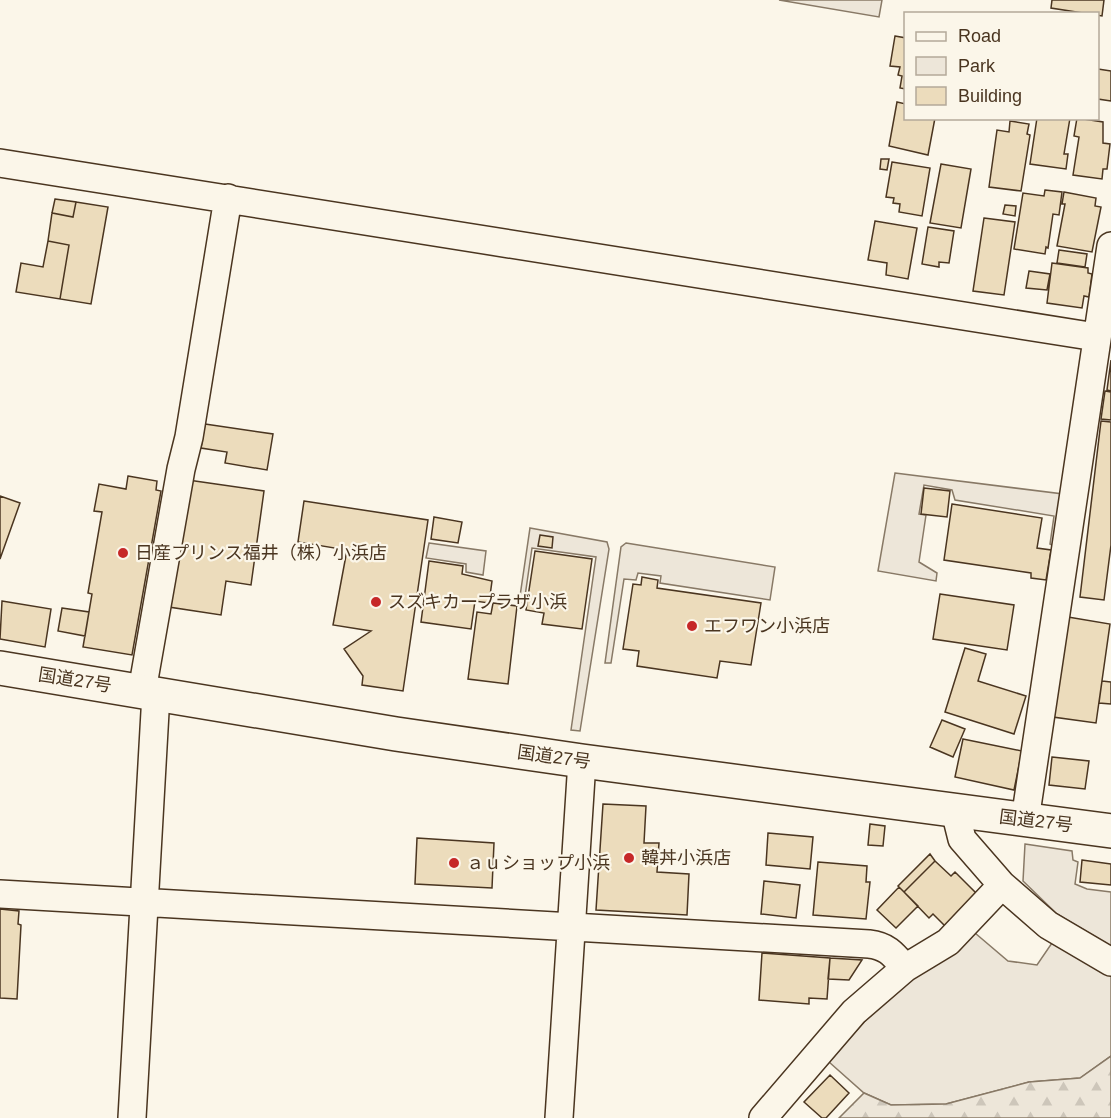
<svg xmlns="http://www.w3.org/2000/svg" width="1111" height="1118" viewBox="0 0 1111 1118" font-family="Helvetica,'Noto Sans JP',sans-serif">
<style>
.green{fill:#ede6d9;stroke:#887966;stroke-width:1.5}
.forest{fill:url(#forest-firs);stroke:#887966;stroke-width:1.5}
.building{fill:#ecdcbc;stroke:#4a3520;stroke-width:1.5}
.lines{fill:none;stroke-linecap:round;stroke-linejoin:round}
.minor-casing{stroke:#4a3520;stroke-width:30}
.trunk-casing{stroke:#4a3520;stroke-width:36}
.minor{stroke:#fbf6e9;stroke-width:27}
.trunk{stroke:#fbf6e9;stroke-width:33}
.poi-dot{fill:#c62828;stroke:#fbf6e9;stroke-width:2}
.labels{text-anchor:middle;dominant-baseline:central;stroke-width:4.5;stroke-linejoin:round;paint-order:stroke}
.poi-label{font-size:18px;fill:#4a3520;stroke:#fbf6e9;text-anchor:start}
.street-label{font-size:18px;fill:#4a3520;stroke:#fbf6e9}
</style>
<defs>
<pattern id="forest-firs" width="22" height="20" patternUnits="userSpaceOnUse" patternTransform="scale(1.5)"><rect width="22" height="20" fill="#ede6d9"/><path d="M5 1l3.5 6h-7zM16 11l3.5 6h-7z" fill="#cdc6ba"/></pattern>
</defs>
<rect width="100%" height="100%" fill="#fbf6e9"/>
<path class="green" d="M779,0H882L879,17Z
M895,473L1063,494L1056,547L1050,544L1054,516L955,500L952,490L924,485L919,514L926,515L919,562L937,573L936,581L878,571Z
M530,528L607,542L609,549L580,731L571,730L596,557L532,548L524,603H519Z
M429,543L486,551L483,575L466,572V564L426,558Z
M626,543L775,567L770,600L660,583L661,576L638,573L636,580L624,579L611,663H605L621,547Z
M1025,844L1072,851L1073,860L1078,862L1075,884L1087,889L1111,892V946L1057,914L1023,881Z
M975,933L1008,961L1037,965L1054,940L1111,975V1056L1080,1078L1029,1082L946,1104L891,1105L864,1093L829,1062C856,1031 884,997 918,972C937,958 958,949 975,933Z"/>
<path class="forest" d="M1111,1056V1118H839L864,1093L891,1105L946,1104L1029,1082L1080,1078Z"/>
<path class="building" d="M1052,0H1104L1102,16L1051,8Z
M895,36L906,38V89L900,88L902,76L898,75L900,67L890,66Z
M1098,69L1111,71V101L1098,99Z
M897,102L906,104V118H935L928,155L889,146Z
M1037,118H1070L1064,154H1068L1066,169L1030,164Z
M1077,118L1103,122V143L1110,144L1107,169H1103L1102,179L1073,175L1079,137L1074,136Z
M1010,121L1029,124L1027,134L1030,135L1021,191L989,187L997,130L1009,132Z
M881,159H889L887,170L880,169Z
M892,162L930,168L922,216L899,212L900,204L893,203L894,198L886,197Z
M941,164L971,169L961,228L930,223Z
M1045,190L1062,192L1059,215L1053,214L1048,248L1046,247L1045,254L1014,249L1023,193L1044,196Z
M1064,192L1096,198L1095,206L1101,207L1092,252L1057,246L1065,204H1062Z
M55,199L76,202L73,217L52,213Z
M76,202L108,207L91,304L60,299L69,245L48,241L52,213L73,217Z
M1005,205L1016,206L1015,216L1003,214Z
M984,218L1015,222L1004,295L973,291Z
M875,221L917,228L908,279L886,275L887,263L868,260Z
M928,227L954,231L949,263L939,262V267L922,264Z
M48,241L69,245L60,299L16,292L21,263L43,267Z
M1059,250L1087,254L1085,267L1057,263Z
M1052,263L1088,268V273L1092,274L1089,297L1084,296L1082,308L1047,303Z
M1029,271L1050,274L1047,290L1026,288Z
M1111,360V391L1107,390Z
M1105,391L1111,392V420L1101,419Z
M1101,421L1111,422V545L1104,600L1080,597Z
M205,424L273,434L267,470L225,463L227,452L201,448Z
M128,476L157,481L156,490L161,491L132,655L83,647L92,594L88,593L102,512L94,511L99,484L126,489Z
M188,480L264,491L251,585L226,581L221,615L169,607Z
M924,488L950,491L947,517L921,514Z
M0,496L20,503L0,559Z
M304,501L428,520L403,691L362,685L363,676L344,649L371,631L333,625L347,550L298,542Z
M952,504L1042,518L1037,548L1051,550L1046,580L1031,578V573L944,560Z
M434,517L462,522L458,543L431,539Z
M540,535L553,537L552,548L538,546Z
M535,551L592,559L582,629L542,624L544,613L526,610Z
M429,561L463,566L462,574L492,581L489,603L475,601L471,629L421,622Z
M642,577L658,580L657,588L761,603L751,665L720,661L717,678L637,666L639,651L623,649L633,584L641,585Z
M940,594L1014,605L1007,650L933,639Z
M2,601L51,609L45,647L0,639Z
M493,603L517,606L508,684L468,679L477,612L491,614Z
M62,608L89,612L85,636L58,631Z
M1068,617L1110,624L1096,723L1053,717Z
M965,648L986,654L978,681L1026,696L1014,734L945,712Z
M1102,681L1111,682V704L1099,703Z
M942,720L965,729L953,757L930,747Z
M963,739L1022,751L1014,790L955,777Z
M1052,757L1089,761L1085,789L1049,785Z
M603,804L646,806L644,843H659L657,872L689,874L687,915L596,910Z
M870,824L885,826L883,846L868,845Z
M768,833L813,837L810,869L766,865Z
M417,838L494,843L492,888L415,884Z
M930,854L935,861L904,892L898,886Z
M1082,860L1111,864V885L1080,882Z
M935,861L951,876L955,872L977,894L945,926L933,914L929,918L904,892Z
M818,862L867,866L866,882H870L866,919L813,915Z
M764,881L800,885L796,918L761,914Z
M899,887L918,906L896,928L877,910Z
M0,909L19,911L18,924L21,925L17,999L0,998Z
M762,953L830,958L827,999L809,998V1004L759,1000Z
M830,958L862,960L849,980L828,979Z
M830,1075L849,1093L826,1118H822L804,1102Z"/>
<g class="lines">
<defs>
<path id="minor" d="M0,163L1096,337
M142,691L181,469L189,437L228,198
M955,811L962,839L1002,885L1048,925L1111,962
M1025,820L1111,246
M0,894L869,944C887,946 893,954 905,968
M132,1118L156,694
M559,1118L582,761
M763,1118L854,1012L905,968L948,942L1002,885"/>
<path id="trunk" d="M0,668L396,734L582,761L1111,831"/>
</defs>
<use href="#minor" class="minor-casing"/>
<use href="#trunk" class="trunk-casing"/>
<use href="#minor" class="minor"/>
<use href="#trunk" class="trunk"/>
</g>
<g class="poi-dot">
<circle cx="123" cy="553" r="6"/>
<circle cx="376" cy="602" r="6"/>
<circle cx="692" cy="626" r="6"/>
<circle cx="629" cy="858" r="6"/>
<circle cx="454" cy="863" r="6"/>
</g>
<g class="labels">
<g class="poi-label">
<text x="135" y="553">日産プリンス福井（株）小浜店</text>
<text x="388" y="602">スズキカープラザ小浜</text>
<text x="704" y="626">エフワン小浜店</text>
<text x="641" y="858">韓丼小浜店</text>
<text x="466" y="863">ａｕショップ小浜</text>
</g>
<g class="street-label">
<text transform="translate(75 680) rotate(9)">国道27号</text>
<text transform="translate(554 757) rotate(8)">国道27号</text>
<text transform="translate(1036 821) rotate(7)">国道27号</text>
</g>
</g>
<rect x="904" y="12" width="195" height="108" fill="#fbf6e9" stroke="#b4a999" stroke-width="1.5"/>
<rect x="916" y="32" width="30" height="9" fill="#fbf6e9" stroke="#b4a999" stroke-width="1.5"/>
<text x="958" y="42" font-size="18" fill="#4a3520">Road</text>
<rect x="916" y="57" width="30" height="18" fill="#ede6d9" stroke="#b4a999" stroke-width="1.5"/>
<text x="958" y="72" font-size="18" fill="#4a3520">Park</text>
<rect x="916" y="87" width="30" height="18" fill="#ecdcbc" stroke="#b4a999" stroke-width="1.5"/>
<text x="958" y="102" font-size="18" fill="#4a3520">Building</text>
</svg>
